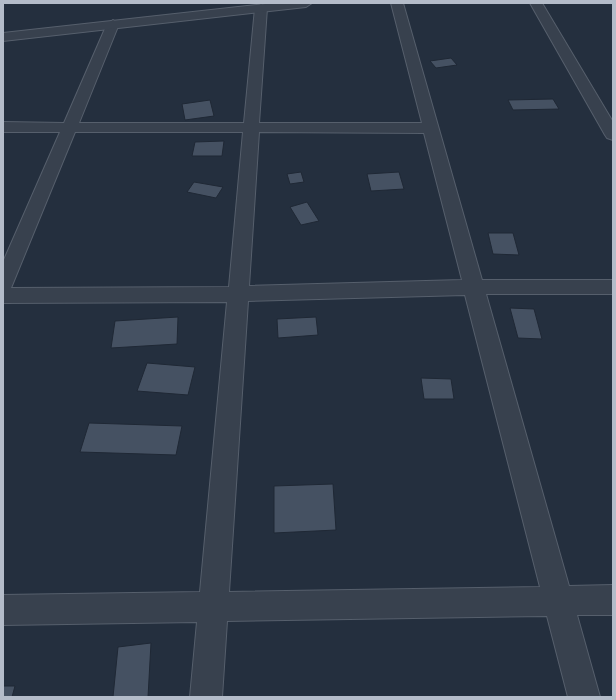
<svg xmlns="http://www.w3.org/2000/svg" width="616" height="700" viewBox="0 0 616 700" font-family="'PT Sans',sans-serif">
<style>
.building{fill:#455162;stroke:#1f2835}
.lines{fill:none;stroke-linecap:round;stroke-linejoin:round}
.minor-casing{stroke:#565f6c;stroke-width:2}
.tertiary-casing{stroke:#565f6c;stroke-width:2}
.minor{fill:#38414e;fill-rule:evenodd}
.tertiary{fill:#38414e;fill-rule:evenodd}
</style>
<rect width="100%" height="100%" fill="#242f3e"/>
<path class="building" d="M451,58L457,65L436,68L430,61Z
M553,99L559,109L513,110L508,100Z
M210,100L214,116L185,120L182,104Z
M224,141L222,156H192L195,142Z
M301,172L304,182L290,184L287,174Z
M399,172L404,189L371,191L367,174Z
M194,182L223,187L216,198L187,192Z
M307,202L319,221L301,225L290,207Z
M488,233H513L519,255L493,254Z
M510,308L534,309L542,339L518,338Z
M178,317L177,344L111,348L115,321Z
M316,317L318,335L278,338L277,319Z
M147,363L195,367L188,395L137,391Z
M421,378L451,379L454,399H424Z
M89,423L182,426L176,455L80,452Z
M333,484L336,530L274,533V486Z
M151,643L148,697H113L118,647Z
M3,686H15L12,697H3Z"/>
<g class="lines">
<defs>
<path id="minor" d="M391,3H403L482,280H613V294H486L569,586L613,585V615H577L600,697H568L547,616L227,621L222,697H190L197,622L3,625V595L200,592L227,302L3,303V262L60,132H3V122L64,123L107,24L113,20L119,24L79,123H244L255,8L261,4L267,8L259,123H422ZM75,132H243L229,287L11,288ZM259,132L424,133L462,280L249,286ZM465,295L540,587L229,592L248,301Z
M530,3H542L613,122V140L607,138L605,135Z"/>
<path id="tertiary" d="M274,3H312L306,7L3,41V33Z"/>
</defs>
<use href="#minor" class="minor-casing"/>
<use href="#tertiary" class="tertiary-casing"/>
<use href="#minor" class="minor"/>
<use href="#tertiary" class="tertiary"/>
</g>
<rect width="616" height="700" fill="none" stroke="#b4bcc9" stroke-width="8"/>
</svg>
